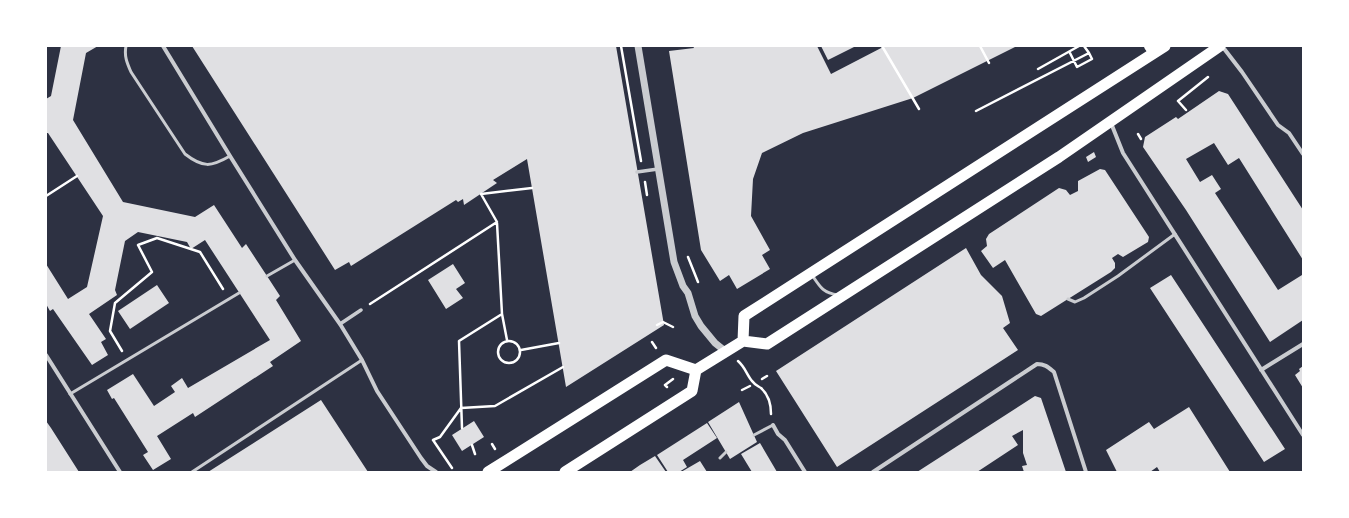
<svg xmlns="http://www.w3.org/2000/svg" width="1349" height="518" viewBox="0 0 1349 518" font-family="'Fira Sans',sans-serif">
<style>
.building{fill:#e0e0e3}
.lines{fill:none;stroke-linecap:round;stroke-linejoin:round}
.path{stroke:#fff;stroke-width:2.5}
.service{stroke:#caccd0;stroke-width:3}
.pedestrian{stroke:#caccd0;stroke-width:3.5}
.minor{stroke:#caccd0;stroke-width:4}
.tertiary{stroke:#caccd0;stroke-width:7}
.primary{stroke:#fff;stroke-width:10}
.trunk{stroke:#fff;stroke-width:11}
</style>
<rect width="100%" height="100%" fill="#2d3142"/>
<path class="building" d="M61,46H98L86,53L73,120L123,202L195,217L214,205L242,248L246,244L267,276L280,296L276,300L301,341L270,362L273,366L195,417L193,413L157,436L171,459L153,470L143,455L148,452L114,398L112,399L107,390L133,374L154,406L175,392L171,386L182,378L188,388L270,340L205,240L191,249L187,242L138,232L125,241L115,290L117,295L89,314L106,339L101,342L108,355L92,365L53,309L50,311L46,304V264L68,299L87,287L103,216L48,133H46V99L51,96Z
M192,46H616L664,325L566,387L527,159L493,180L497,183L464,205L463,199L458,202L456,200L351,266L349,262L335,270Z
M693,46H817L831,74L885,46H1017L913,98L803,133L762,153L753,179L751,216L770,250L762,255L770,269L737,289L729,275L720,281L701,250L669,51L694,48Z
M821,46H856L828,60Z
M1219,91L1228,94L1303,210V260L1239,158L1228,165L1214,143L1186,159L1200,182L1212,175L1221,189L1215,193L1278,290L1302,275L1303,277V320L1270,342L1186,210L1143,147L1145,137L1176,117L1178,119Z
M1094,152L1096,157L1088,162L1086,157Z
M1100,169L1105,170L1149,237L1148,242L1123,257L1118,254L1112,258L1115,263V268L1111,272L1041,316L1036,314L1005,260L993,268L981,251L987,246L986,239L989,234L1059,188L1066,190L1070,195L1078,191V181Z
M966,248L981,275L1002,296L1010,323L1003,328L1018,350L837,467L776,371Z
M453,264L465,283L456,289L463,298L446,309L428,280Z
M1171,275L1285,449L1264,462L1150,288Z
M157,285L169,303L130,329L118,311Z
M1303,366V388L1295,375L1300,371L1299,369Z
M1035,396L1041,398L1066,472H1024L1022,466L1027,465L1023,453V430L1012,436L1018,445L977,472H917Z
M321,400L368,472H208Z
M739,402L757,442L730,459L708,422Z
M1189,407L1230,472H1160L1157,467L1150,472H1117L1106,450L1149,422L1154,429Z
M46,421L51,428L79,472H46Z
M474,421L484,437L462,451L452,435Z
M707,423L717,438L683,460L687,467L679,472H668L657,455Z
M760,443L777,472H752L741,454Z
M655,456L666,472H630L640,465Z
M700,461L707,472H681Z"/>
<g class="lines">
<path class="path" d="M621,46L641,161
M882,46L919,109
M980,46L989,63
M1070,53L1077,67L1092,59L1089,53
M1038,69L1079,46
M1186,110L1178,101L1208,77
M976,111L1089,53L1084,46
M1138,134L1141,139
M645,182L647,195
M46,196L77,176
M688,257L698,282
M370,304L497,222L481,194L532,188
M502,314L507,340
M657,325L663,322L673,327
M498 352a11 11 0 1 1 22 0a11 11 0 1 1-22 0Z
M652,342L656,348
M521,350L559,343
M122,351L110,331L115,303L152,272L138,245L157,238L200,252L223,289
M738,361C746,368 747,376 753,382C755,385 758,386 761,388C769,395 771,404 771,414
M762,379L767,376
M667,387L665,385L673,379
M742,390L750,386
M462,428L459,341L502,314L497,223
M492,444L495,449
M472,445L475,454
M452,468L433,440L440,437L461,408L495,406L563,367"/>
<path class="service" d="M126,46C124,56 127,63 131,72L185,154C203,168 211,167 230,156
M812,275C820,287 823,293 838,295
M267,276L295,260
M1068,299L1075,302L1084,298L1118,276L1175,234
M70,394L239,293
M754,435L773,425
M720,458L726,452
M192,472L362,360"/>
<path class="pedestrian" d="M637,172L658,169
M340,324L361,310"/>
<path class="minor" d="M163,46L230,156L295,260L340,324L362,360L377,391L421,458L427,466L436,472
M1222,46L1242,72L1278,125L1289,133L1303,154
M1111,123L1123,153L1303,435
M46,355L120,472
M1261,370L1303,344
M773,425L778,434L785,440L805,472
M873,472L1037,364C1045,364 1048,367 1054,372L1086,472"/>
<path class="tertiary" d="M638,46L674,262L683,286L688,293L695,316L701,326L715,343L725,351"/>
<path class="primary" d="M1149,46L1154,53"/>
<path class="trunk" d="M743,341L744,316L1165,46
M488,472L666,360L696,370
M565,472L692,391L696,370L743,341L767,344L1059,157L1220,46"/>
</g>
<rect width="1349" height="518" fill="none" stroke="#ffffff" stroke-width="94"/>
</svg>
